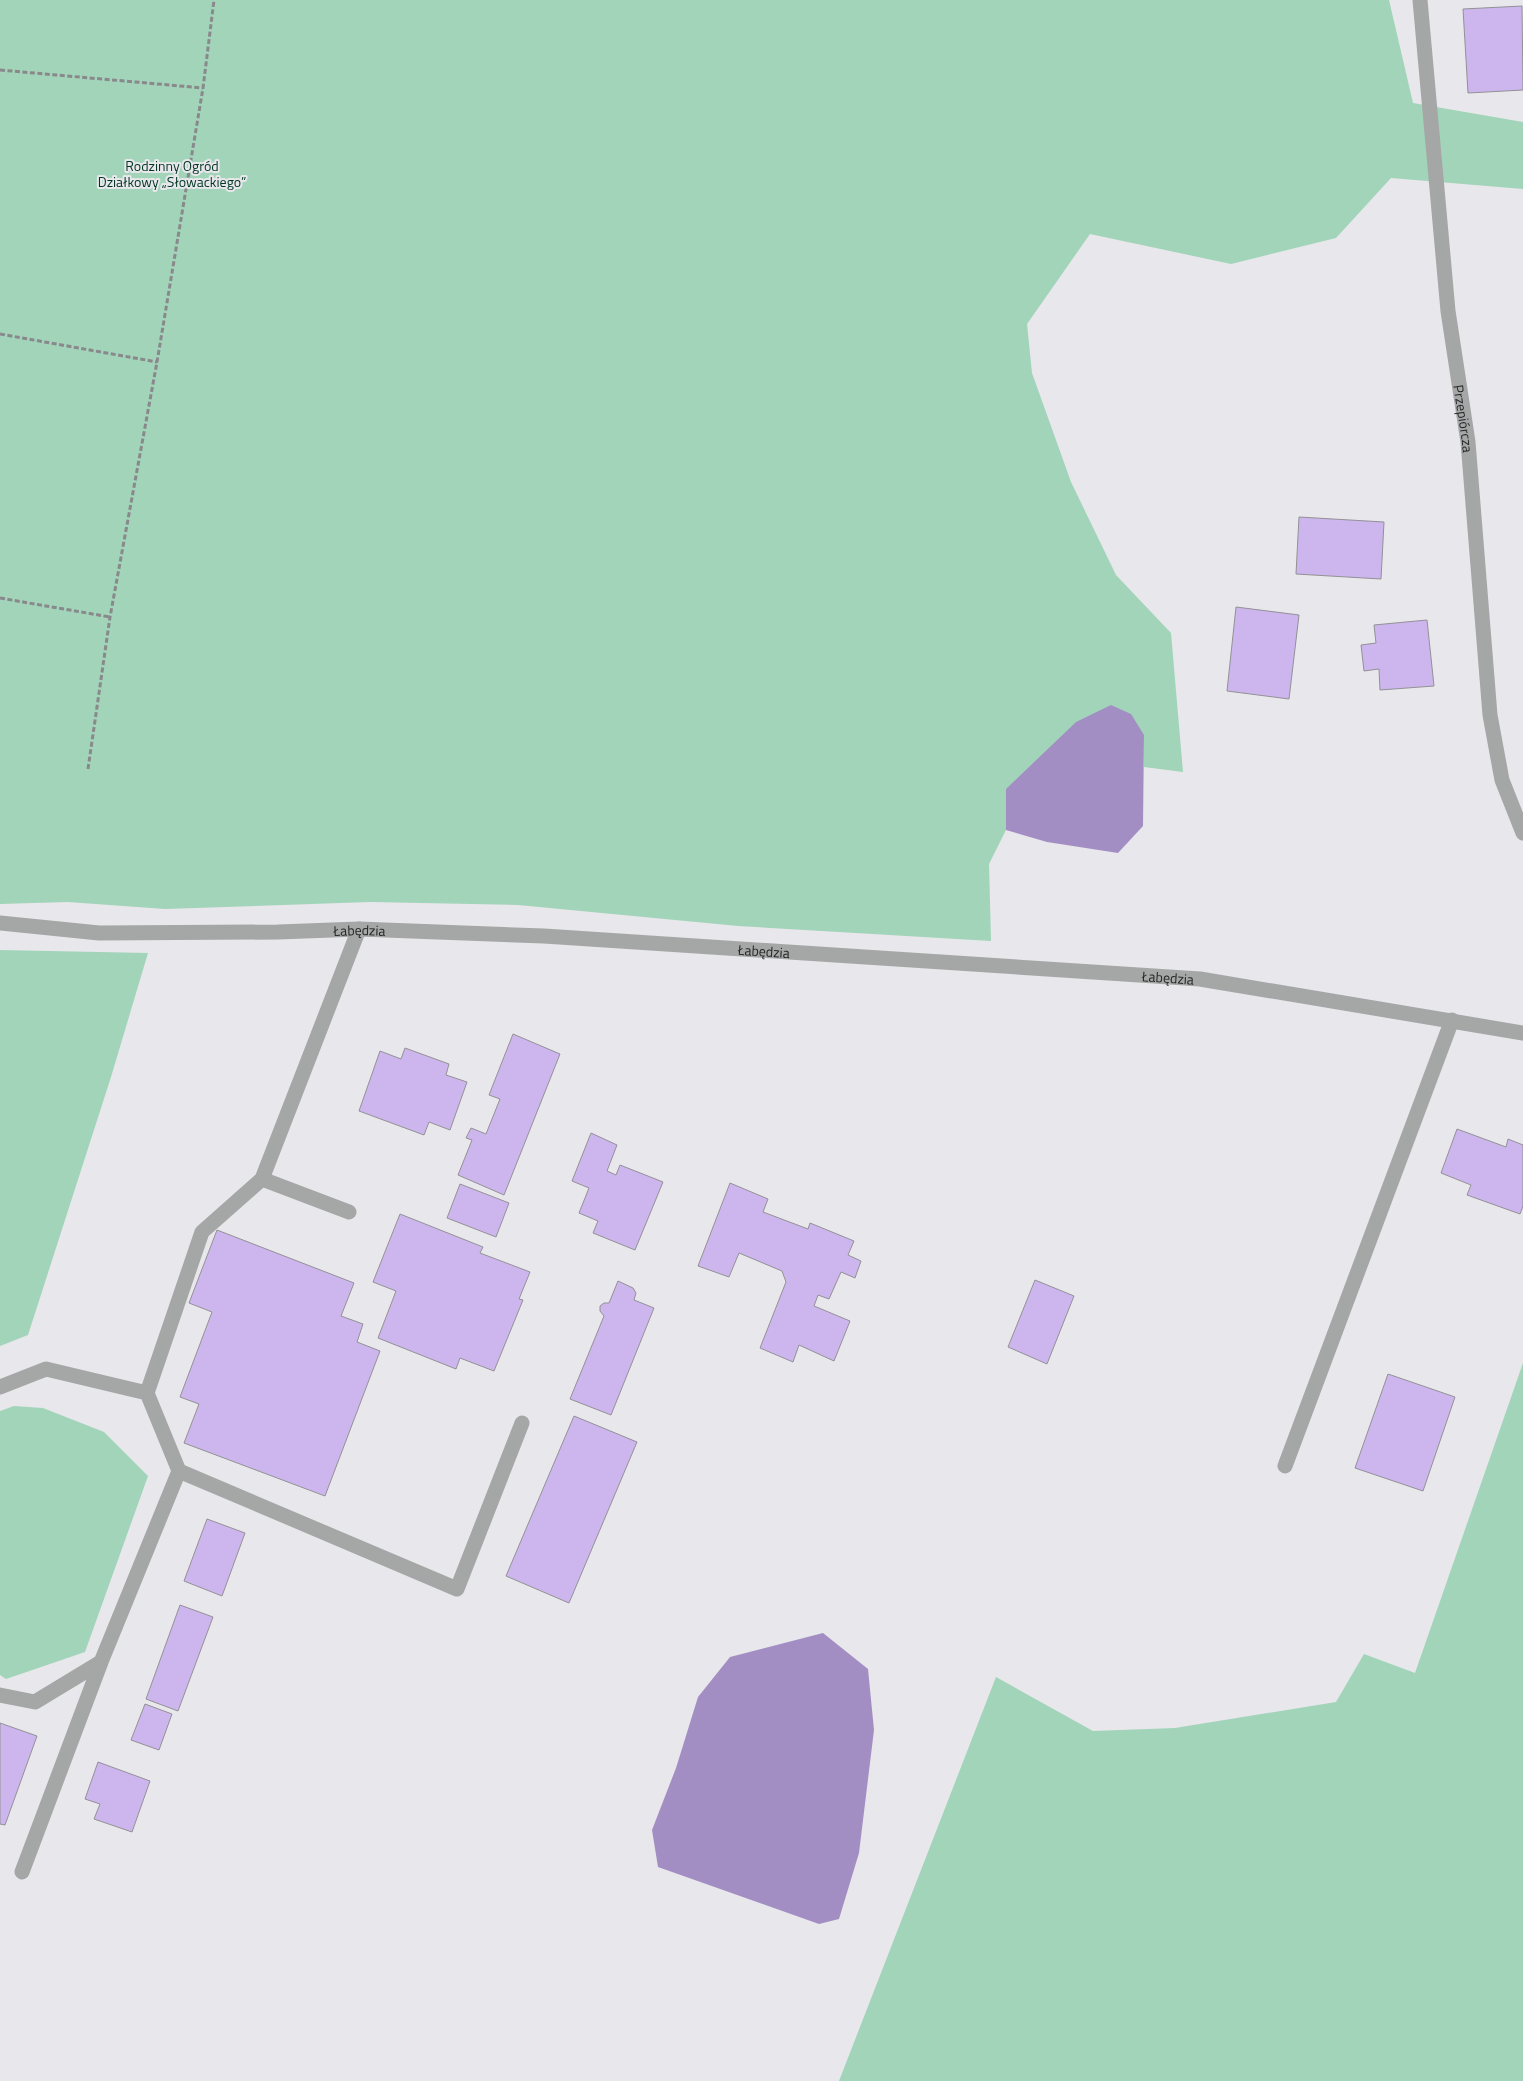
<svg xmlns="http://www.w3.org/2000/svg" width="1523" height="2081" viewBox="0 0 1523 2081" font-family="'Titillium Web',sans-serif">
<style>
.green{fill:#a2d4ba}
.water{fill:#a38ec3}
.building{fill:#ccb6ed;stroke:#939196}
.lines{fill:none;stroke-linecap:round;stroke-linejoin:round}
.path{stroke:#89888b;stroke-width:3;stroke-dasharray:5 2.5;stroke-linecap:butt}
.lane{stroke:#a5a7a6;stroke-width:15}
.street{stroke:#a5a7a6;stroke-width:15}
.labels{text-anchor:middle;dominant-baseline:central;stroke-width:4;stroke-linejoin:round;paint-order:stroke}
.park-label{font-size:14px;fill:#003622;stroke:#e8e7eb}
.street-label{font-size:14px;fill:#262527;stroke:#e8e7eb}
</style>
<rect width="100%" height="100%" fill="#e8e7eb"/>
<path class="green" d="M0,0H1389L1413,103L1523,122V189L1391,178L1336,238L1231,264L1090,234L1027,324L1032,373L1071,482L1116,575L1171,633L1183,772L1144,767V735L1006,789V830L989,864L991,941L738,926L518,905L370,902L165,909L68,902L0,904Z
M0,950L148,953L111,1077L28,1335L0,1346Z
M1523,1363V2081H839L996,1677L1093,1731L1175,1728L1336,1702L1364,1654L1415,1673Z
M14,1406L43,1408L104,1432L148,1476L85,1652L6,1679L0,1675V1411Z"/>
<path class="water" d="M1111,705L1131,714L1144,735L1143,826L1118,853L1047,842L1006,830V789L1076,722Z
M823,1633L868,1669L874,1730L859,1853L839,1919L819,1924L658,1867L652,1830L676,1768L698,1697L730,1657Z"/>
<path class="building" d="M1522,6L1523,90L1468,93L1463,9Z
M1299,517L1384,522L1381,579L1296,574Z
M1236,607L1299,615L1289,699L1227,691Z
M1427,620L1434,686L1380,690L1379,669L1364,671L1361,645L1376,643L1374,625Z
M513,1034L560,1054L504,1195L458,1175L472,1140L466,1138L471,1128L486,1134L500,1099L489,1095Z
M405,1048L449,1064L446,1075L467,1082L450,1130L429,1122L424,1135L359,1111L380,1051L401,1059Z
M1457,1129L1506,1147L1508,1139L1523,1145V1206L1520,1214L1467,1195L1471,1185L1441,1173Z
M591,1133L617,1145L607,1171L616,1175L620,1165L663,1182L635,1250L593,1233L598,1221L579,1213L589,1188L572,1181Z
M730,1183L768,1199L763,1212L808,1229L810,1223L854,1241L848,1255L861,1261L855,1278L841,1272L829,1299L818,1295L814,1306L850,1321L834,1361L799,1345L793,1362L760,1348L786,1282L782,1271L739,1253L729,1277L698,1266Z
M460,1184L509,1203L496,1237L447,1218Z
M400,1214L483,1247L480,1253L530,1272L519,1299L523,1300L494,1371L460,1358L456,1369L378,1338L396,1291L373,1282Z
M217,1230L354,1283L341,1316L363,1324L357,1342L380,1351L325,1496L184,1443L199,1404L180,1397L212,1312L189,1303Z
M1035,1280L1074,1296L1047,1364L1008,1347Z
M618,1281L633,1288L636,1293L634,1300L654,1308L611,1415L570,1399L604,1316L600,1311V1306L604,1303H609Z
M1388,1374L1455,1397L1423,1491L1355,1468Z
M574,1416L637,1442L569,1603L506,1576Z
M207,1519L245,1533L222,1596L184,1581Z
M180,1605L213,1617L178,1711L146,1699Z
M145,1704L172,1714L159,1750L131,1740Z
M0,1723L37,1736L5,1825L0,1824Z
M98,1762L150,1781L132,1832L94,1819L100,1804L85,1799Z"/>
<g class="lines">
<path class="path" d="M0,70L203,88
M0,334L157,362
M0,598L110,617
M88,769L110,617L157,362L203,88L214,0"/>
<path class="lane" d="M349,1212L262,1179L359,929
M0,1387L46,1369L147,1393L202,1232L262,1179
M1285,1466L1452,1020
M179,1471L457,1589L522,1423
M0,1695L35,1702L101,1662L179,1471L147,1393
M22,1872L101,1662"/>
<g class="street">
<path id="s1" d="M1420,0L1448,311L1468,442L1490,715L1502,780L1523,833"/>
<path id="s2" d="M0,923L99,933L278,932L359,929L544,936L1200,979L1523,1033"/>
</g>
</g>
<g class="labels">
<g class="park-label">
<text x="172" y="165">Rodzinny Ogród<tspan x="172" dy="16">Działkowy „Słowackiego”</tspan></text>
</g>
<g class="street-label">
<text stroke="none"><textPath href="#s1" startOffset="421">Przepiórcza</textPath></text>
<text stroke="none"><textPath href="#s2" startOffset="360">Łabędzia</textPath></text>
<text stroke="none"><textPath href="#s2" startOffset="765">Łabędzia</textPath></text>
<text stroke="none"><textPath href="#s2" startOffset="1170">Łabędzia</textPath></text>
</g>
</g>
</svg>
